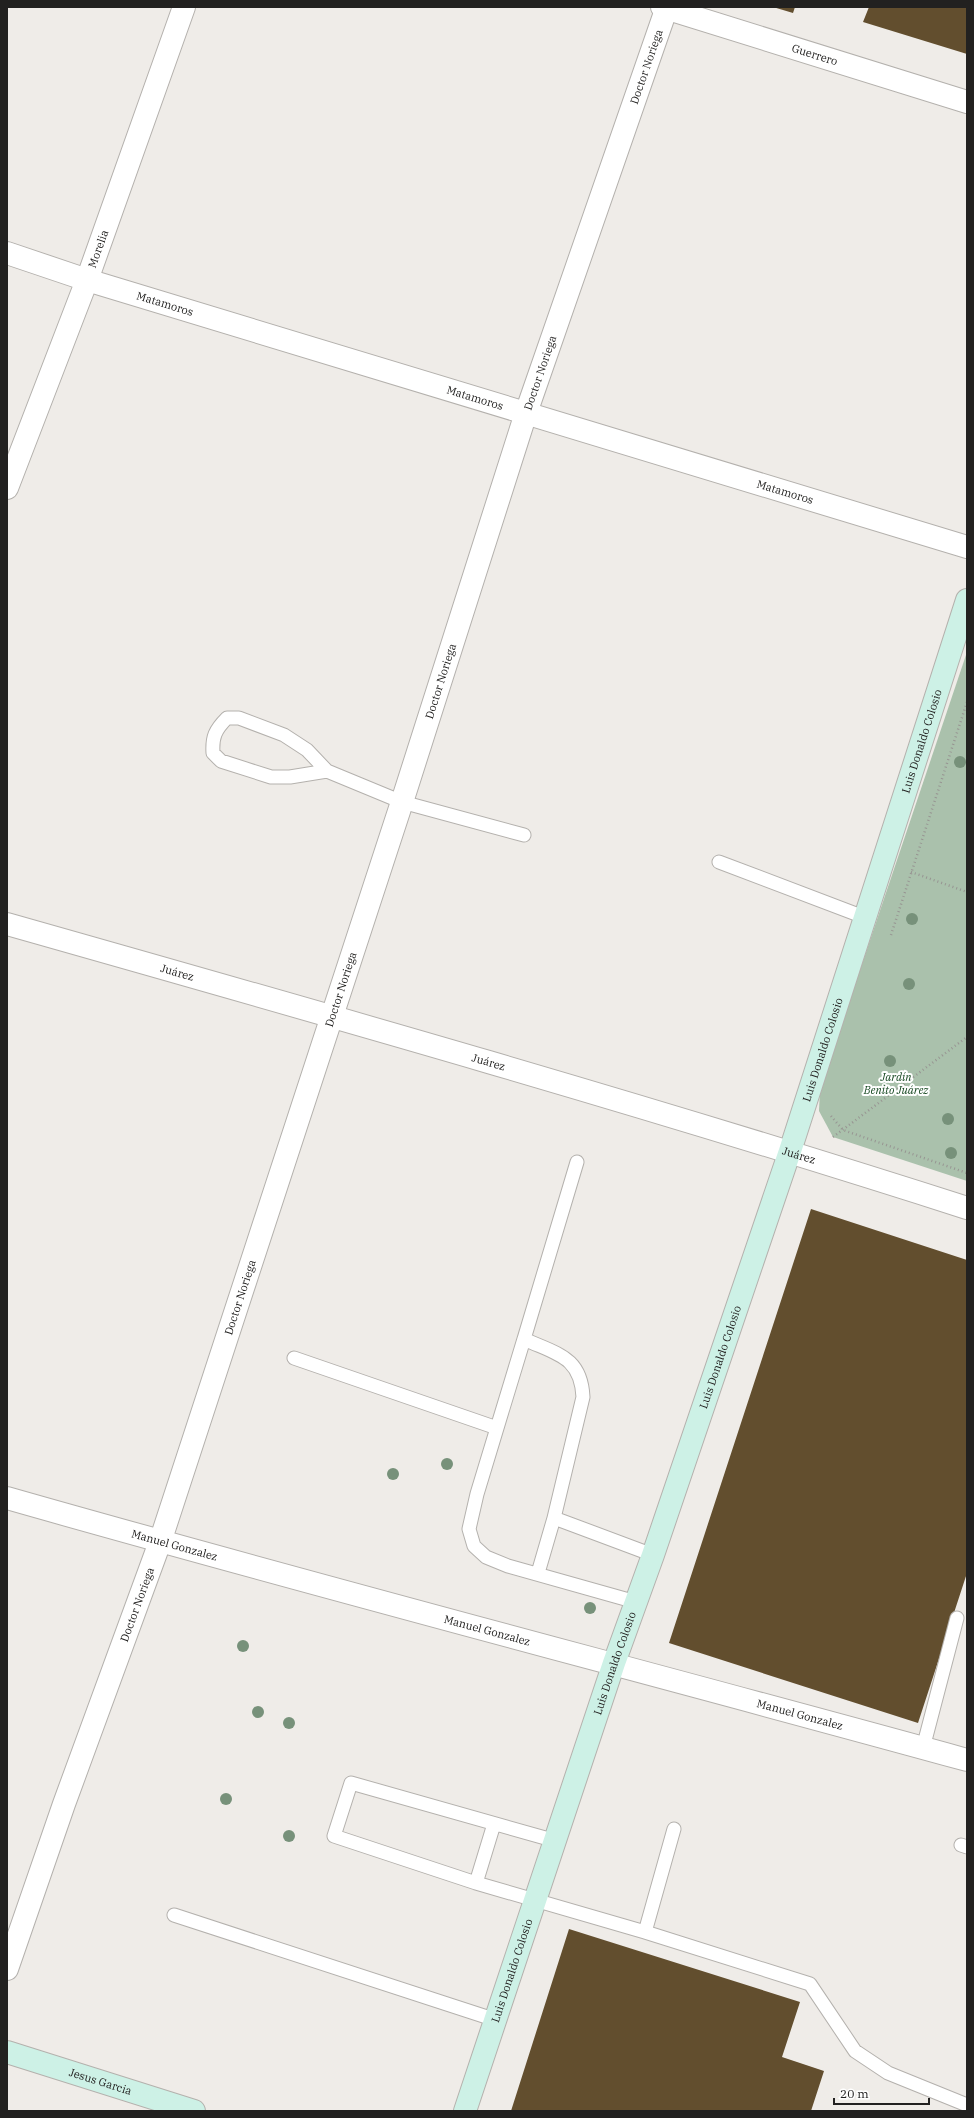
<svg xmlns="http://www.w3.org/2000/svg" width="974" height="2118" viewBox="0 0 974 2118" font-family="'IBM Plex Serif',serif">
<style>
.green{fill:#aac1ac}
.building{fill:#624e2e}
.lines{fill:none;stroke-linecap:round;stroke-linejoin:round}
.lane-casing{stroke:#b4b1ad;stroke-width:15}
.street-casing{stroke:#b4b1ad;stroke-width:24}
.secondary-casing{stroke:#b4b1ad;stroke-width:24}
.path{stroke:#979592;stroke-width:2.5;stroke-dasharray:1 3;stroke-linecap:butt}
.lane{stroke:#fff;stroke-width:13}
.street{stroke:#fff;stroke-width:22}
.secondary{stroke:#cdf1e6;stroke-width:22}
.tree{fill:#77917a}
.labels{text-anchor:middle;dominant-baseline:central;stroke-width:4;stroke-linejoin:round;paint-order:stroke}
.street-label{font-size:11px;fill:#222120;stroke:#fff}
.park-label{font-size:11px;font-style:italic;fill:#154720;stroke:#fff}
</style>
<rect width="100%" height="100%" fill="#efece8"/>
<path class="green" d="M967,652V1181L833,1137L819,1111L820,1089Z"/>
<path class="building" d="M773,7H795L793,13Z
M869,7H967V54L863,22Z
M811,1209L967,1260V1573L918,1723L669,1643Z
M569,1929L800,2002L782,2057L824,2071L811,2111H511Z"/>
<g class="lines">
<defs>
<path id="lane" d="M327,771L290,777H271L221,761L213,753C212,737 215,730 227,718H239L284,735L307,750L327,771L402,802L524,835
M719,862L864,917
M524,1339L577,1162
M294,1358L497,1428
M538,1573L554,1518
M636,1602L508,1566L486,1557L474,1546L469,1529L477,1494L524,1339C556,1354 581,1356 583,1397L554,1518L653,1555
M923,1748L957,1618
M556,1841L351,1783L334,1836L476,1883L645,1932L810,1984L855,2051L888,2073L967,2105
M961,1845L967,1847
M476,1883L494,1824
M174,1915L496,2020
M645,1932L674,1829"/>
<g id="street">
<path id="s1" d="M662,7L967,102"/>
<path id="s2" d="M7,253L87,280L967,547"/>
<path id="s3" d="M7,488L87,280L184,7"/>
<path id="s4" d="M7,924C328,1015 649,1106 967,1208"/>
<path id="s5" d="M7,1498C326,1589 647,1672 967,1760"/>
<path id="s6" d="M7,1969L64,1804L160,1542L402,802L526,413L667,7"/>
</g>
<g id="secondary">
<path id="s7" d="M7,2052L194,2111"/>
<path id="s8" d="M465,2111L614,1663L653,1555L790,1151L967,600"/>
</g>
</defs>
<use href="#lane" class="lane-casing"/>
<use href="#street" class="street-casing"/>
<use href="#secondary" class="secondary-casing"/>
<path class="path" d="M911,872L967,892
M891,935L967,702
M831,1116L843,1130L967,1173
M833,1137L967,1037"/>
<use href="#lane" class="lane"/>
<use href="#street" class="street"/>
<use href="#secondary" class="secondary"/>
</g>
<g class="tree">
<circle cx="960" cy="762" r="6"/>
<circle cx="912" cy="919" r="6"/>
<circle cx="909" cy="984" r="6"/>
<circle cx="890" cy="1061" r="6"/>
<circle cx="948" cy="1119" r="6"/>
<circle cx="951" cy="1153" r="6"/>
<circle cx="447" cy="1464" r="6"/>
<circle cx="393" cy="1474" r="6"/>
<circle cx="590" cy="1608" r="6"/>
<circle cx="243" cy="1646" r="6"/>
<circle cx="258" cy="1712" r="6"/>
<circle cx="289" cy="1723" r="6"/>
<circle cx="226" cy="1799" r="6"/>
<circle cx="289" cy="1836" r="6"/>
</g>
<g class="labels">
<g class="street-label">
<text stroke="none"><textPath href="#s1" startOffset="160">Guerrero</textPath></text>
<text stroke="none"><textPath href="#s6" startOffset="2007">Doctor Noriega</textPath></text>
<text stroke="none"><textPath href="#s3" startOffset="256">Morelia</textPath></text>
<text stroke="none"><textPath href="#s2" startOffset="166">Matamoros</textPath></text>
<text stroke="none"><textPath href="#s6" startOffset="1683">Doctor Noriega</textPath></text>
<text stroke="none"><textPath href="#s2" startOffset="490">Matamoros</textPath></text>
<text stroke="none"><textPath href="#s2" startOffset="814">Matamoros</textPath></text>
<text stroke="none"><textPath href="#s6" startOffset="1359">Doctor Noriega</textPath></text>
<text stroke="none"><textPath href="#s8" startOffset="1444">Luis Donaldo Colosio</textPath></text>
<text stroke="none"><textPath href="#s4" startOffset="177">Juárez</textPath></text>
<text stroke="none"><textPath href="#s6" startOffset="1035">Doctor Noriega</textPath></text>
<text stroke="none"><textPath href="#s8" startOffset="1120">Luis Donaldo Colosio</textPath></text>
<text stroke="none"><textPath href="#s4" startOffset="501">Juárez</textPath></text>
<text stroke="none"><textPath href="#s4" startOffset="825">Juárez</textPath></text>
<text stroke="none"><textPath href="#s6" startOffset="711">Doctor Noriega</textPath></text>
<text stroke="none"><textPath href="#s8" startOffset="796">Luis Donaldo Colosio</textPath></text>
<text stroke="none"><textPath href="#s5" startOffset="174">Manuel Gonzalez</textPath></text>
<text stroke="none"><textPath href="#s6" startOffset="387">Doctor Noriega</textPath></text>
<text stroke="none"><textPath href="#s5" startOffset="498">Manuel Gonzalez</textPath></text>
<text stroke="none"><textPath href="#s8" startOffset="472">Luis Donaldo Colosio</textPath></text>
<text stroke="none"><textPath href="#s5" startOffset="822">Manuel Gonzalez</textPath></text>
<text stroke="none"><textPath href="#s8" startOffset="148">Luis Donaldo Colosio</textPath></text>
<text stroke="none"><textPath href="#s7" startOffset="98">Jesus Garcia</textPath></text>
</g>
<g class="park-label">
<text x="896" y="1077">Jardín<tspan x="896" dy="13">Benito Juárez</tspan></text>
</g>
</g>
<rect width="974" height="2118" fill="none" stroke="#222120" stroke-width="16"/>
<path d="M834 2098v6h95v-6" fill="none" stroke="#222120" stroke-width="2"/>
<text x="840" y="2098" font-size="12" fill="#222120" stroke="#ffffff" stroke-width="3" paint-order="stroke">20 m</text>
</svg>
